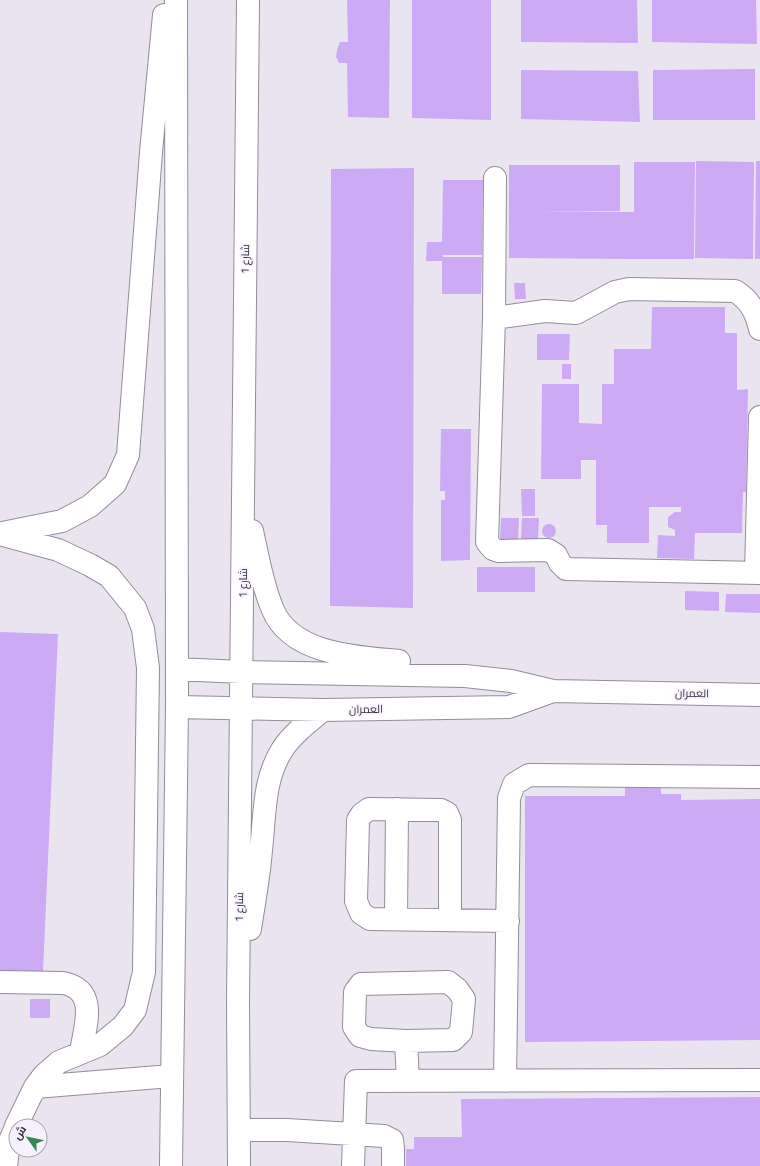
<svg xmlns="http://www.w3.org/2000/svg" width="760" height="1166" viewBox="0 0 760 1166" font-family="'Titillium Web',Cairo,sans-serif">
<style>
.building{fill:#cdaaf4}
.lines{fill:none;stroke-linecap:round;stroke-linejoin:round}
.minor-casing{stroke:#928d98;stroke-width:24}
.minor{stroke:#fff;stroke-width:22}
.labels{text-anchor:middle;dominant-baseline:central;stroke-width:3.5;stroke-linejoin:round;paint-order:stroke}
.street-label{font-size:11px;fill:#323034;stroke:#f7f1fe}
</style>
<rect width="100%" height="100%" fill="#eae4f1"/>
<path class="building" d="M347,0H390L389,118L348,117L347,63H339L336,57L337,50L340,42H348Z
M412,0H491V120L412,118Z
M521,0H637L638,43L521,42Z
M652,0H756L757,44L652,42Z
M755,69V120H653V70Z
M521,70L638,71L640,122L521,119Z
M696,161L754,162L753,259L695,258Z
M756,161H760V259H755Z
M634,162H695L694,259H634V240V259L509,258V165H620V211H530L634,212Z
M414,168L413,608L330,606L331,169Z
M443,180H483L482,255H443V257H482L481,294H442V261H426L427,242H442Z
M514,283H525L526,299H515Z
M652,307H725V333H737V390L748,389L746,492H743L742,533H695L694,559L657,558L658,535L675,536V530L668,527V517L675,512H681V507H649V543H607V525H596V460H581V479H541L542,384H579V423L602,424V384H614V349H651Z
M537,334H570L569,360H537Z
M562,364H571V379H562Z
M441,429H471L470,560L441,561V500H445V491H440Z
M521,489H535V516H522Z
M501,518H519L518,542L500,541Z
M522,518H539L538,540L521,539Z
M542 531a7 7 0 1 1 14 0a7 7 0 1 1-14 0Z
M477,567H535V592H477Z
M685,591L719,592V611L685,610Z
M726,594H760V613L725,612Z
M0,632L58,634L43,972L0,971Z
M625,781H661V794H681V800L760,799V1040L525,1042V796H625Z
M30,999H50V1018H30Z
M760,1097V1166H406V1149H414V1137H462L461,1099Z"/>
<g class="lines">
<defs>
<path id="minor" d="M494,318L495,178
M760,329C756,312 750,300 735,291L629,289L615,292L576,313L545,311L494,318L487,542L493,549L499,551L548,550L556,555L560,563L566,569L760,573
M252,531C258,557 262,585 273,610C292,655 358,657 399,661
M2,533L62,521L90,506L115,484L128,455L151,152L164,15
M0,534L58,550L90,565L109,576L135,608L143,629L148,668L144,972L135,1010L123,1026L100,1045L59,1062L44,1075L35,1087L16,1126
M756,573L760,417
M177,669L241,672L465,676L511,681L553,691L760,695
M177,707L323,710L509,707L553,691
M396,919L397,809
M450,920V820L447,813L441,810L369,809L362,814L358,820L356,901L361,913L370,919L508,921
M250,929C254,903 259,876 261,850C265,816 263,780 282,750C292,734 309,722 323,710
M0,982L63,983C99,990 85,1026 81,1052
M406,1041L453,1040L461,1032L464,999L457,989L448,982L361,984L355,992L354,1027L360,1036L371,1039L406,1041L408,1081
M505,1081L509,798L514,784L529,775L760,777
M35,1087L171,1076
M239,1130H287L384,1136L392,1140L393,1149V1166
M6,1166L9,1143L16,1127
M171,1166L177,707L176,0
M239,1166L238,1001L248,0
M353,1166L356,1081L760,1080"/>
</defs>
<use href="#minor" class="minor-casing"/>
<use href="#minor" class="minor"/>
</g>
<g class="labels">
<g class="street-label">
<text transform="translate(245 259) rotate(-89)">شارع 1</text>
<text transform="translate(243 583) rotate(-90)">شارع 1</text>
<text transform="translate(692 693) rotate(1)">العمران</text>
<text transform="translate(366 709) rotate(-1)">العمران</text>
<text transform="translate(239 907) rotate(-89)">شارع 1</text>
</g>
</g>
<g transform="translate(28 1138) rotate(303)"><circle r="19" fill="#f7f1fe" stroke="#a8a4ad"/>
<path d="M0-3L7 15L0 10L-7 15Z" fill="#358758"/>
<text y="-6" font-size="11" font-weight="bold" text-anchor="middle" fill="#323034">ش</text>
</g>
</svg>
